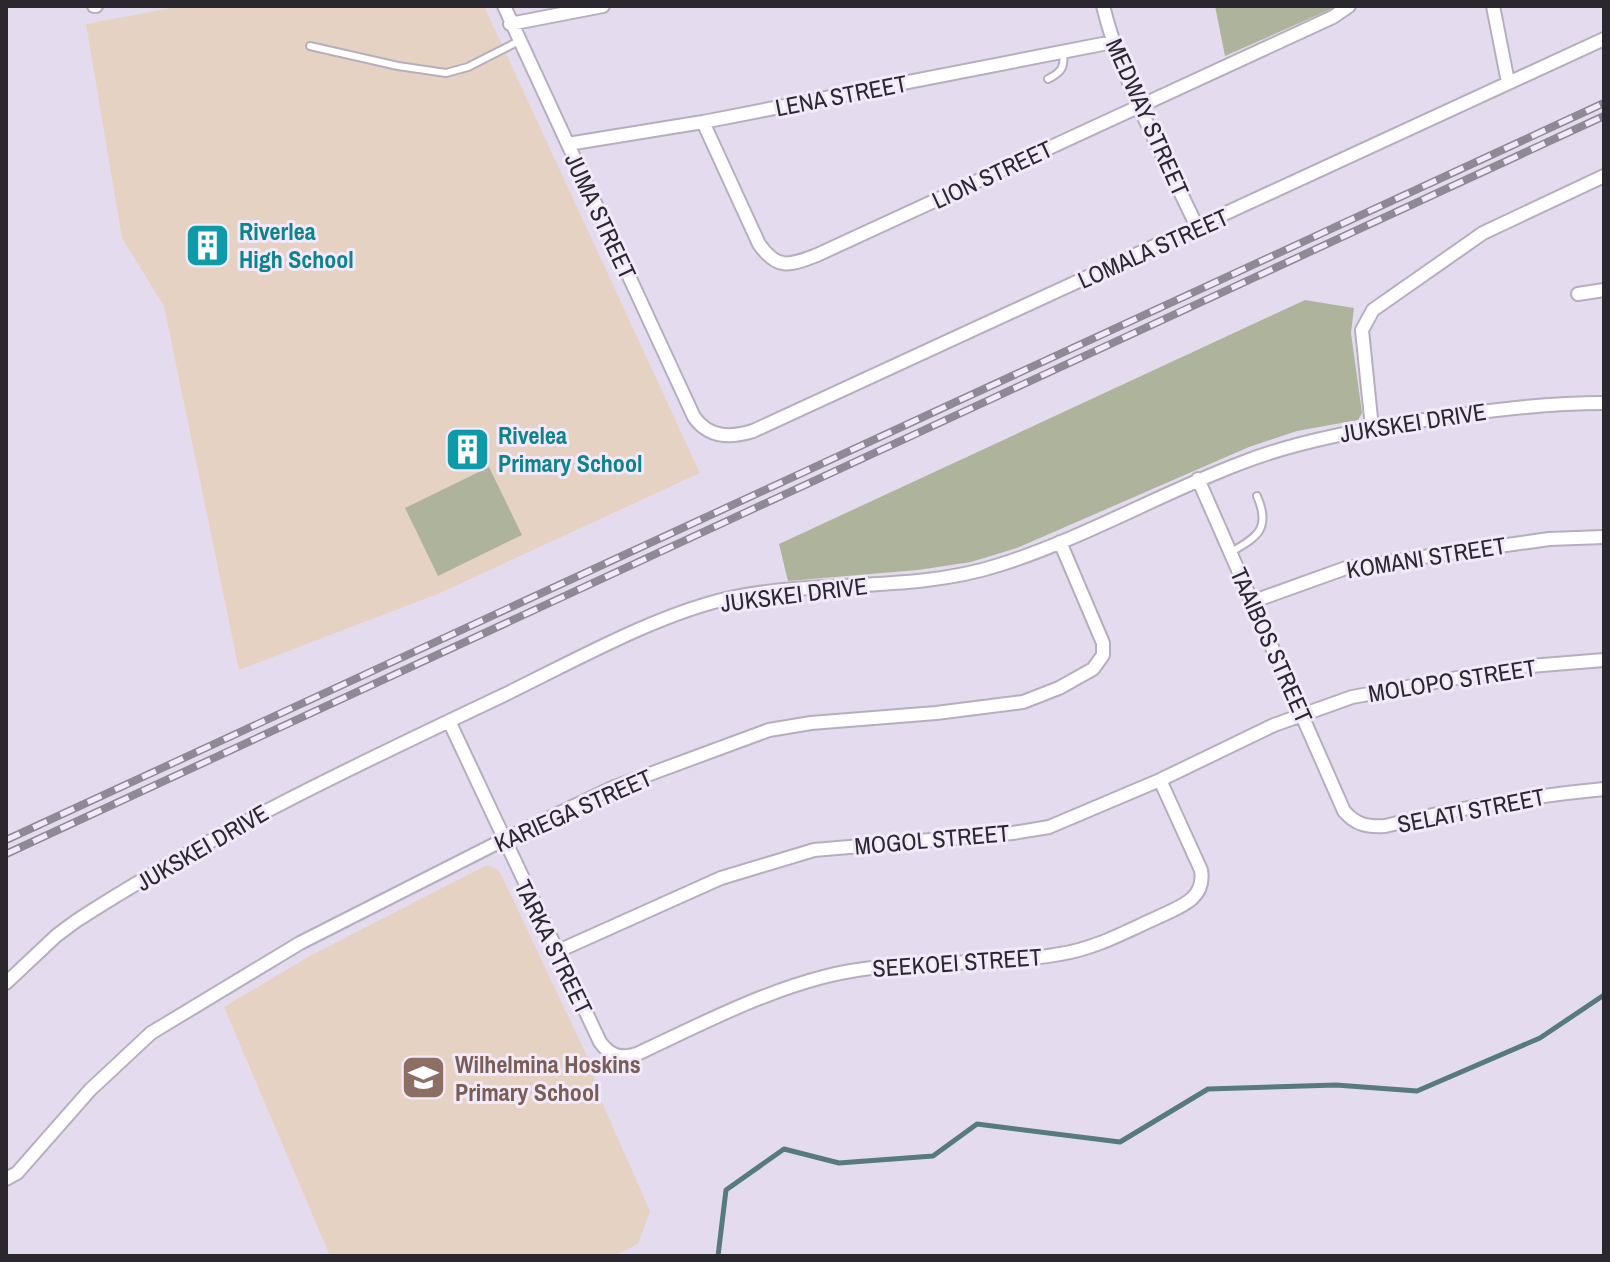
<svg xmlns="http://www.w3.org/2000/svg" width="1610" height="1262" viewBox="0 0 1610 1262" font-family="'Archivo Narrow',sans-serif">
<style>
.education{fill:#e6d2c3}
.green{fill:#aeb49c}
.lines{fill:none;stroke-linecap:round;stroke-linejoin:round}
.stream{stroke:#577980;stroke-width:5}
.service-casing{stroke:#b6aebf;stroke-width:10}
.minor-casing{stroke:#b6aebf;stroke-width:16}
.service{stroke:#fff;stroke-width:6}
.minor{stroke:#fff;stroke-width:12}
.rail-casing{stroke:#8f8996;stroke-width:8}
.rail{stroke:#f2e9fb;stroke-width:5;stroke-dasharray:15;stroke-linecap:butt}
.labels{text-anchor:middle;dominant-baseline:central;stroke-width:6;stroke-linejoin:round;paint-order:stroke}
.street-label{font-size:24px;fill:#2a272e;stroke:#f2e9fb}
.culture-label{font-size:24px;font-weight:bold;fill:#0d838f;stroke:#f2e9fb;text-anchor:start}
.education-label{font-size:24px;font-weight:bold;fill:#785e54;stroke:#f2e9fb;text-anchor:start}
</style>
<rect width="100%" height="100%" fill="#e4dcee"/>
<path class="education" d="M182,6H484L700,473L440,593L239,670L164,306L122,238L86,24Z
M487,865L499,870L587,1056L601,1100L650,1211L638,1244L614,1256H330L224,1007L308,957Z"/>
<path class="green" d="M1215,6H1338L1225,56Z
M1305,300L1354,308L1351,333L1362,413L1358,420L1297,431L1249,447L1017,548L971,562L918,570L788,581L779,544Z
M489,467L522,535L438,576L405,508Z"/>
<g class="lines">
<path class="stream" d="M718,1256L726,1190L784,1149L839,1163L933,1156L977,1124L1120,1142L1208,1089L1336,1085L1417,1091L1540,1038L1604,995"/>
<defs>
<path id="service" d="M310,46L398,66L446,73L468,67L519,41
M1048,79C1062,72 1065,67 1063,52
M1231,552C1258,537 1271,528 1257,496"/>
<path id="minor" d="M94,6H96
M504,6L694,417C709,438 730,438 753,431L1604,39
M1103,6C1122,83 1164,156 1197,227
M1493,6L1508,82
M510,24L603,6
M703,122L759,244C778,271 790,265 817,255L1333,17L1349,6
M568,144L703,122L1113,42
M1578,294L1604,290
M1372,428L1362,330L1373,310L1483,233L1604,176
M1198,479L1344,811C1356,825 1367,827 1385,826C1457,808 1530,796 1604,789
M1254,601L1346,568L1549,539L1604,537
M449,721L600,1042C610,1056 621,1059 637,1054C697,1026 758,994 823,977C900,957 982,968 1060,954C1094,949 1125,932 1156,918C1179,907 1206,900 1201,870L1160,780
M556,952L721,878L814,850L1013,833L1049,827L1160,780L1274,725L1352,697L1518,667L1604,660
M6,983L56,936L76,921C212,833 358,764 504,695C572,662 657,614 730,598C818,579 912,593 999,565C1082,539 1159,494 1241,463C1300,440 1362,430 1424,420C1485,411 1543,403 1604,403
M6,1179L17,1173L90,1090L151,1033L300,943L503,840L612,788L769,730L811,723L936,713L1023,702L1059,688L1093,669L1103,655V643L1060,542"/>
</defs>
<use href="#service" class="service-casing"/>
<use href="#minor" class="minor-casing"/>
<use href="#service" class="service"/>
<use href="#minor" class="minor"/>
<defs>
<path id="rail" d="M6,840L1604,103
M6,854L1604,116"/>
</defs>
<use href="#rail" class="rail-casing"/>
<use href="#rail" class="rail"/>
</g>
<defs>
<symbol id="building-square" viewBox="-11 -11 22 22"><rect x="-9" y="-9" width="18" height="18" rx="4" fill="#0f9aa8" stroke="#f2e9fb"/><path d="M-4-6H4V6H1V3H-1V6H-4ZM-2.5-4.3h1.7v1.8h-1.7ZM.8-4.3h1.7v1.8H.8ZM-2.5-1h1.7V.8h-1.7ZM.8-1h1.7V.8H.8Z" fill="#fff"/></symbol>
<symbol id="school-square" viewBox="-11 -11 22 22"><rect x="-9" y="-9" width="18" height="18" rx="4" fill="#8d6e63" stroke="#f2e9fb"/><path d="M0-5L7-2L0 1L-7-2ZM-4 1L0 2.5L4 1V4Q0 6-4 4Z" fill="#fff"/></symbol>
</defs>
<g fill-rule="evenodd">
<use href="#building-square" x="182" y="220" width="51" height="51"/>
<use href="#building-square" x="442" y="424" width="51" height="51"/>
<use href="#school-square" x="398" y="1052" width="51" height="51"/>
</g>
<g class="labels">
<g class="street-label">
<text transform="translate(841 95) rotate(-11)">LENA STREET</text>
<text transform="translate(1148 117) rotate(66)">MEDWAY STREET</text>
<text transform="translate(992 174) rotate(-25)">LION STREET</text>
<text transform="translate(601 216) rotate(65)">JUMA STREET</text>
<text transform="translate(1153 248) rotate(-24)">LOMALA STREET</text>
<text transform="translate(1413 422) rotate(-9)">JUKSKEI DRIVE</text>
<text transform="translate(1426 557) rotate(-9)">KOMANI STREET</text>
<text transform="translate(794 594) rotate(-7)">JUKSKEI DRIVE</text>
<text transform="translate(1272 645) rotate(66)">TAAIBOS STREET</text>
<text transform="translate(1452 680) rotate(-9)">MOLOPO STREET</text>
<text transform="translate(573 810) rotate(-24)">KARIEGA STREET</text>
<text transform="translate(1471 810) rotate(-11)">SELATI STREET</text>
<text transform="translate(932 839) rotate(-5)">MOGOL STREET</text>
<text transform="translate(202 847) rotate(-30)">JUKSKEI DRIVE</text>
<text transform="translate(554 947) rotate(64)">TARKA STREET</text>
<text transform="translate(957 962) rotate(-4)">SEEKOEI STREET</text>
</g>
<g class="culture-label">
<text x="239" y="231">Riverlea<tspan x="239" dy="28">High School</tspan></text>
<text x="498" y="435">Rivelea<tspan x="498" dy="28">Primary School</tspan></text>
</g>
<g class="education-label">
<text x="455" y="1064">Wilhelmina Hoskins<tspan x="455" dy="28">Primary School</tspan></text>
</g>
</g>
<rect width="1610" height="1262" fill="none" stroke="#2a272e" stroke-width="16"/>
</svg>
